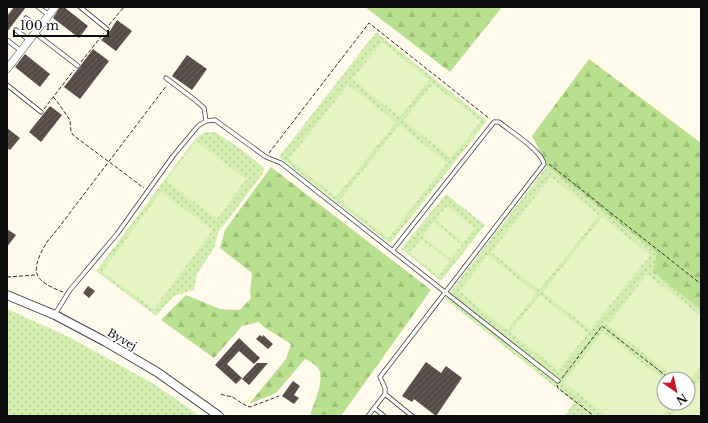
<svg xmlns="http://www.w3.org/2000/svg" width="708" height="423" viewBox="0 0 708 423" font-family="'Libre Baskerville',serif">
<style>
.grass{fill:url(#grass-dots);fill-rule:evenodd}
.forest{fill:url(#forest-firs)}
.pitch{fill:#e6f4c4}
.building{fill:url(#building-hatch)}
.lines{fill:none;stroke-linecap:round;stroke-linejoin:round}
.service-casing{stroke:#3f3f3f;stroke-width:5}
.minor-casing{stroke:#3f3f3f;stroke-width:8}
.tertiary-casing{stroke:#3f3f3f;stroke-width:10}
.path{stroke:#2e2e2e;stroke-width:1;stroke-dasharray:4 2;stroke-linecap:butt}
.service{stroke:#fff;stroke-width:3.5}
.minor{stroke:#fff;stroke-width:7}
.tertiary{stroke:#fff;stroke-width:8}
.labels{text-anchor:middle;dominant-baseline:central;stroke-width:4;stroke-linejoin:round;paint-order:stroke}
.street-label{font-size:11px;fill:#0c0c0c;stroke:#fff}
</style>
<defs>
<pattern id="grass-dots" width="8" height="8" patternUnits="userSpaceOnUse"><rect width="8" height="8" fill="#d4eeb1"/><path d="M2 2h.1M6 6h.1" fill="none" stroke="#b5cb97" stroke-width="1.8" stroke-linecap="round"/></pattern>
<pattern id="forest-firs" width="22" height="20" patternUnits="userSpaceOnUse"><rect width="22" height="20" fill="#b8e08e"/><path d="M5 1l3.5 6h-7zM16 11l3.5 6h-7z" fill="#9dbf79"/></pattern>
<pattern id="building-hatch" width="6" height="6" patternUnits="userSpaceOnUse"><rect width="6" height="6" fill="#564c47"/><path d="M-1 1l2-2M0 6l6-6M5 7l2-2" fill="none" stroke="#69615d"/></pattern>
</defs>
<rect width="100%" height="100%" fill="#fffaeb"/>
<path class="grass" d="M376,32L487,121L390,244L279,157Z
M206,132H215L241,149L264,168L263,173L218,233L214,248L197,274L194,290L174,296L156,316L96,271L196,138Z
M547,166L657,253L654,272L701,310V416H565L574,402L445,299ZM664,379H688V403H664Z
M446,194L485,225L441,281L401,249Z
M7,309L69,337L154,384L200,416H7Z"/>
<path class="forest" d="M365,7H502L450,72Z
M589,59L701,143V310L653,272L657,253L547,166L532,136Z
M271,167L431,290L341,416H310C313,404 326,379 318,368C315,364 309,361 305,359L276,393L249,404L286,359L291,344L264,327L259,322L242,326L214,358L161,320L186,295L220,309L240,310L251,298L250,292L252,273L220,248L225,230Z"/>
<path class="pitch" d="M382,42L429,80L400,117L352,79Z
M433,84L481,121L451,158L404,120Z
M348,85L396,122L336,197L289,159Z
M399,125L447,163L388,238L340,200Z
M196,141L246,179L217,219L166,181Z
M551,177L599,215L539,290L491,252Z
M161,192L213,230L154,309L102,272Z
M447,206L475,228L464,242L435,220Z
M602,217L650,255L590,330L543,292Z
M434,222L462,245L451,259L422,237Z
M421,239L450,261L438,276L410,253Z
M488,255L536,293L507,330L459,291Z
M647,274L701,316V366L688,383V379H677L608,325Z
M540,295L588,333L558,370L510,332Z
M603,332L664,380V403H673L662,416H607L564,382Z
M701,379V416H672L682,403H688V395Z"/>
<path class="building" d="M14,7H26L7,32V16Z
M60,7H64L88,26L79,38L53,18Z
M117,20L132,31L116,51L101,40L110,31Z
M93,49L109,61L80,99L64,87L78,69L80,68L81,65Z
M25,54L50,74L40,87L15,67Z
M187,55L207,69L192,90L172,76Z
M50,106L62,115L41,142L29,132Z
M7,128L20,138L10,150L7,148Z
M7,229L16,235L7,247Z
M88,286L95,291L89,298L83,293Z
M260,335L262,337L263,335L273,344L268,349L256,339Z
M239,338L260,358L254,364L239,351L227,364L242,378L236,384L215,365Z
M426,362L441,373L446,366L462,378L436,416L414,399L412,402L402,396Z
M257,363H268L249,385L242,379Z
M293,381L300,386L294,395L299,398L294,404L282,396Z"/>
<g class="lines">
<defs>
<path id="service" d="M38,7L49,15
M80,7L107,29
M26,18L39,28
M16,30L29,40
M35,33L78,66
M7,40L21,51
M166,78L195,100L204,108L206,121
M7,85L41,112
M55,314L70,290L117,234L173,156L198,126L206,121L215,120L266,157L281,163L558,381
M385,394V388L380,377L544,164C541,150 510,131 499,122H494L393,250
M374,408L384,416
M368,416L385,394L412,416"/>
<path id="minor" d="M7,69L55,7"/>
<path id="tertiary" d="M7,295L55,315L106,342L157,372L219,416"/>
</defs>
<use href="#service" class="service-casing"/>
<use href="#minor" class="minor-casing"/>
<use href="#tertiary" class="tertiary-casing"/>
<path class="path" d="M109,25L124,7
M81,62L104,33
M53,97L56,100L70,120L71,132L73,135L144,188
M44,109L74,70
M269,153L369,23L490,119
M549,164L701,284
M7,277L36,275
M63,292C55,289 40,283 37,274C33,264 46,241 53,235L167,85
M562,378L602,326L670,379
M557,385L558,388L594,416
M221,394C225,396 231,396 234,398C240,402 244,405 250,407L279,396"/>
<use href="#service" class="service"/>
<use href="#minor" class="minor"/>
<use href="#tertiary" class="tertiary"/>
</g>
<g class="labels">
<g class="street-label">
<text transform="translate(122 339) rotate(30)">Byvej</text>
</g>
</g>
<rect width="708" height="423" fill="none" stroke="#0c0c0c" stroke-width="16"/>
<g transform="translate(676 391) rotate(146)"><circle r="19" fill="#ffffff" stroke="#9e9e9e"/>
<path d="M0-3L7 15L0 10L-7 15Z" fill="#ca162a"/>
<text y="-6" font-size="11" font-weight="bold" text-anchor="middle" fill="#0c0c0c">N</text>
</g>
<path d="M14 30v6h94v-6" fill="none" stroke="#0c0c0c" stroke-width="2"/>
<text x="20" y="30" font-size="12" fill="#0c0c0c" stroke="#ffffff" stroke-width="3" paint-order="stroke">100 m</text>
</svg>
